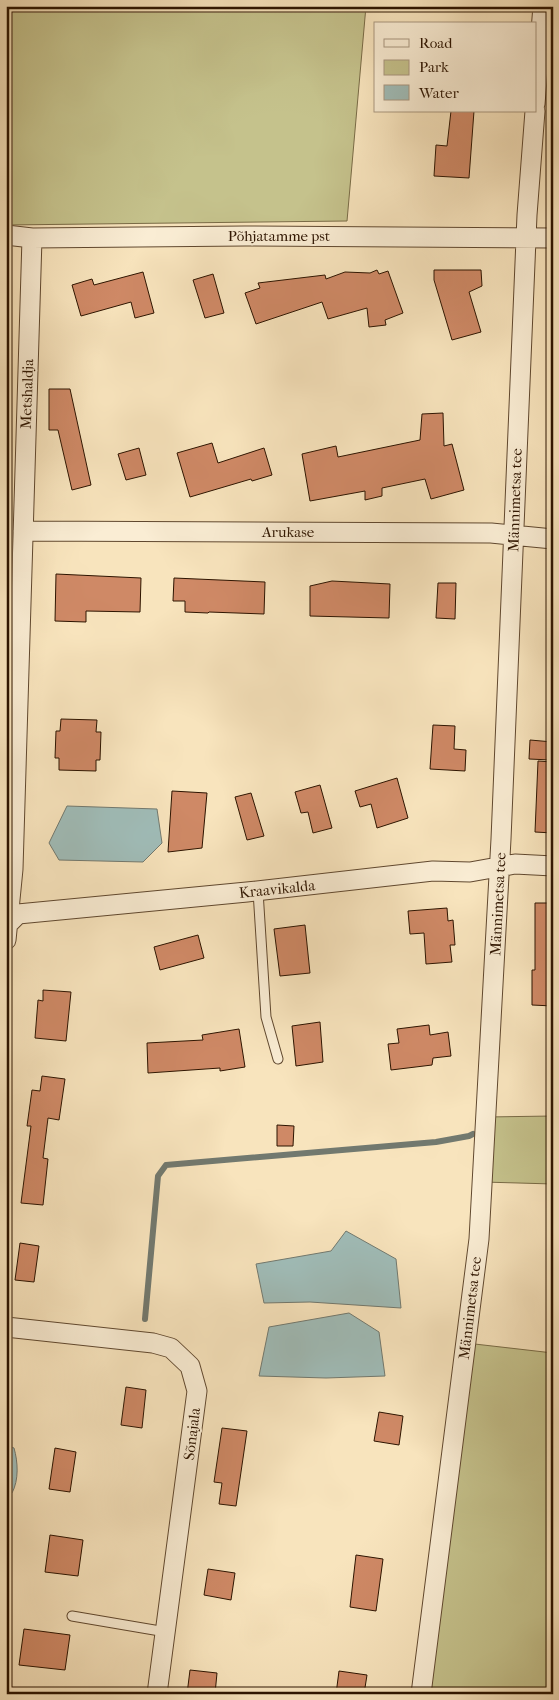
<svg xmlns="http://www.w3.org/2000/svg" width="559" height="1700" viewBox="0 0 559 1700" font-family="'IM FELL French Canon',serif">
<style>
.green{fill:#c5c28c;stroke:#796b46}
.water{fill:#a0bdb9;stroke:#72796f}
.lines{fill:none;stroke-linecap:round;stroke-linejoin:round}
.stream{stroke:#72796f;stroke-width:6}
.building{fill:#cf8966;stroke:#2d1400}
.lane-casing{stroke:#60482f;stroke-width:11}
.street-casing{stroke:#60482f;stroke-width:21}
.lane{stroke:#faedd4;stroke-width:9}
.street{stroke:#faedd4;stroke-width:19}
.labels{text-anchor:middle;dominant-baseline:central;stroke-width:4;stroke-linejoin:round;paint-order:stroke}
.street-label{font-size:15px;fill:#2d1400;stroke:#faedd4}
</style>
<rect width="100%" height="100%" fill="#f8e4bd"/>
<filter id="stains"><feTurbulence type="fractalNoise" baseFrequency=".004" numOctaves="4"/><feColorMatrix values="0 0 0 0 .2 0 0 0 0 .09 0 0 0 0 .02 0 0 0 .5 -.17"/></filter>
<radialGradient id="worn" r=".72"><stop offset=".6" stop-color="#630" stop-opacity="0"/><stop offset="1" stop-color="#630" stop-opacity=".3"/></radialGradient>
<path class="green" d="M6,6H366L347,221L6,225Z
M553,1116V1184L483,1182L486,1117Z
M466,1343L553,1353V1694H423Z"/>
<path class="water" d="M67,806L157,809L162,843L143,862L59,860L49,843Z
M346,1231L396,1259L401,1308L310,1302L264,1303L256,1264L331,1251Z
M349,1313L379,1332L385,1376L326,1378L259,1376L269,1327Z
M6,1445L14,1448C18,1462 19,1480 12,1493L6,1495Z"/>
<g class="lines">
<path class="stream" d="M145,1319L158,1176L166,1165L436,1142L469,1136L473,1134"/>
</g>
<path class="building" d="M451,111H474L469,178L434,176L436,145L447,146Z
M377,270L379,274L388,271L403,313L385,320L386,325L369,327L367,308L328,319L322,302L256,324L245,293L260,288L258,283L325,275L326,279L345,272L370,273Z
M434,270H481L482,286L469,292L481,332L452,340L434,280Z
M143,272L154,313L135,318L131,302L81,316L72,285L92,279L94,285Z
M213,274L224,313L205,318L193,280Z
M49,389H70L91,485L72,490L58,430H49Z
M443,413L444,446L452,444L464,490L431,499L425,479L382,488V496L365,500V491L310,501L302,454L336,446L338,457L420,440L422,414Z
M212,443L218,463L264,448L272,475L252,481L251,479L190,497L177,453Z
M139,448L146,475L126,480L118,454Z
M56,574L141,578L140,612L86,611V622L55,621Z
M174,578L265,582L264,614L209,612L208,613L185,612V601H173Z
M332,581L390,584L389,618L310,616V586Z
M438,583H456L455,619L436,618Z
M61,719L97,720L96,732H101L100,760H96V771L59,770V758H55L56,731H60Z
M433,725L455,726L454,749L466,750L465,771L430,769Z
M530,740L553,742L551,760L529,759Z
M538,761L553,762V833L535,832Z
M397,778L408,818L377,828L371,804L360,807L355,791Z
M320,785L332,828L313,833L308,812L301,813L295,792Z
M172,791L207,793L202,848L168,852Z
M251,793L264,836L247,840L235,797Z
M535,903H553V1006L532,1005V970H535Z
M447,908L448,921L453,920L455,945H450L452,962L426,964L424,933L410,934L408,911Z
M305,925L310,973L280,976L274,929Z
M198,935L204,958L160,970L154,947Z
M43,990L71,992L66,1041L35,1038L38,1000L43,1001Z
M320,1022L323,1062L296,1066L292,1026Z
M429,1025L430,1035L448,1032L451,1056L433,1058L432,1065L391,1070L388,1044L399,1043L397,1029Z
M239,1029L245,1067L220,1071V1068L148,1073L147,1043L203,1040L202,1035Z
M42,1076L65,1079L59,1120L48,1118L43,1158L48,1159L43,1205L21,1203L31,1126H27L32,1090L40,1091Z
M277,1125L294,1126L293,1146H277Z
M20,1243L39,1246L34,1282L15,1280Z
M126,1387L146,1390L142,1428L121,1425Z
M379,1412L403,1416L399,1445L374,1441Z
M222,1428L247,1431L236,1506L219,1504L222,1483L214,1482Z
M55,1448L76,1452L70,1492L49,1489Z
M50,1535L83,1540L78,1576L45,1572Z
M356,1555L383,1559L376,1611L350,1607Z
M208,1569L235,1573L231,1600L204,1595Z
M24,1629L70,1635L65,1670L19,1665Z
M190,1670L217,1673L215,1694H187Z
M339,1671L367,1675L364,1694H336Z"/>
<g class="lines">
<defs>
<path id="lane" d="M258,891L266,1017L278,1059
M72,1616L166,1632"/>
<path id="street" d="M535,104L543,6
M6,235L32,238L245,236L553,238
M23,531L491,533L553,539
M6,926L18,914L247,892L433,871L470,872L515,864L553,866
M6,940L13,869L32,238
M6,1327L153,1343L171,1348L190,1366L197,1391L157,1694
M421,1694L479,1239L501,839L527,215L535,111"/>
</defs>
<use href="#lane" class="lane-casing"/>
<use href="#street" class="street-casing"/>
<use href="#lane" class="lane"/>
<use href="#street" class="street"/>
</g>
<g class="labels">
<g class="street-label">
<text x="279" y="236">Põhjatamme pst</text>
<text transform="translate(27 394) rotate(-88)">Metshaldja</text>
<text transform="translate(515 500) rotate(-88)">Männimetsa tee</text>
<text x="288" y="532">Arukase</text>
<text transform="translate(277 889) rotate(-6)">Kraavikalda</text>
<text transform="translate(498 904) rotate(-87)">Männimetsa tee</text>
<text transform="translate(470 1308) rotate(-83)">Männimetsa tee</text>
<text transform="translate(192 1434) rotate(-83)">Sõnajala</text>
</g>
</g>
<rect width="559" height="1700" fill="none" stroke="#f8e4bd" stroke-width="25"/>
<rect x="8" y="8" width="544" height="1685" fill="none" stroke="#2d1400" stroke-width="2.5"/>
<rect x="12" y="12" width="534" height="1675" fill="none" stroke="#2d1400"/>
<rect x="374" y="22" width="162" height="90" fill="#faedd4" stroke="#a8967f"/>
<rect x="384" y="39" width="25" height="8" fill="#faedd4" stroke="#a8967f"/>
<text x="419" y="48" font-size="15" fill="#2d1400">Road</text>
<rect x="384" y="60" width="25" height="15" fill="#c5c28c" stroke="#a8967f"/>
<text x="419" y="72" font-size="15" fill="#2d1400">Park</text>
<rect x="384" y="85" width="25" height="15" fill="#a0bdb9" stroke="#a8967f"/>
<text x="419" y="98" font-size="15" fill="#2d1400">Water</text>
<rect width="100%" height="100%" filter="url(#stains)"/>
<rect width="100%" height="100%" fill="url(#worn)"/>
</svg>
